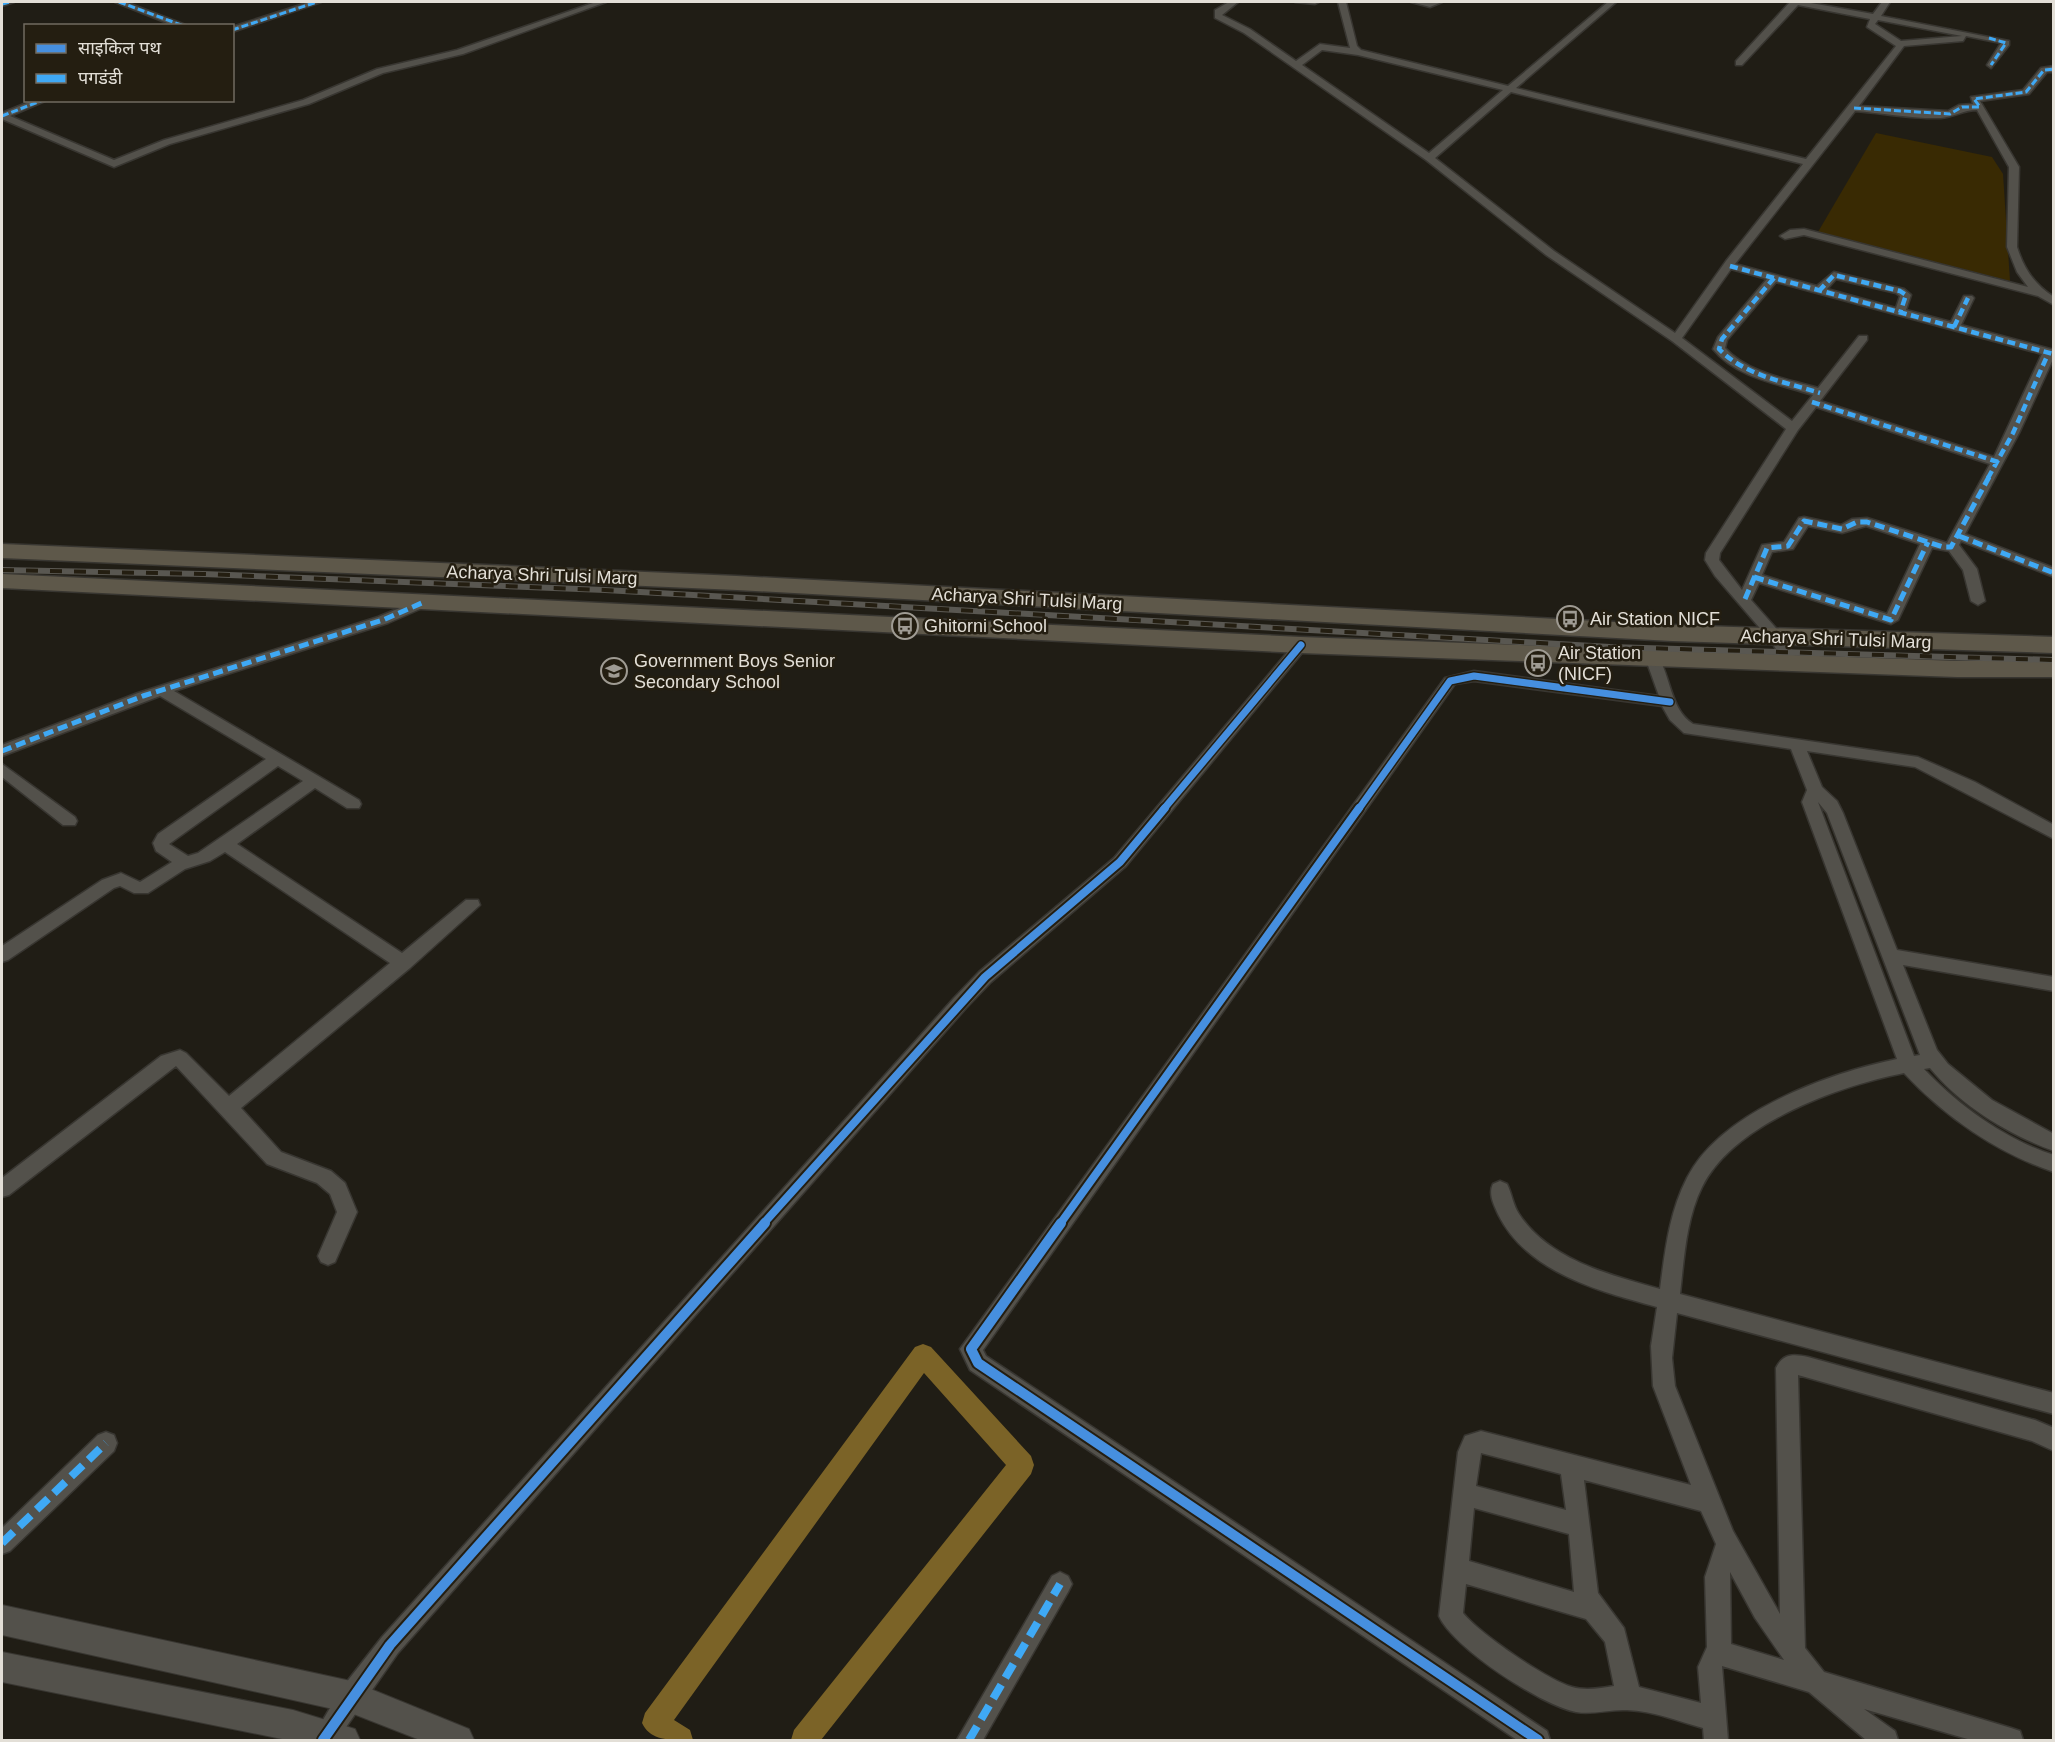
<svg xmlns="http://www.w3.org/2000/svg" width="2055" height="1742" viewBox="0 0 2055 1742" font-family="Arial,'Noto Sans Devanagari',sans-serif">
<style>
.green{fill:#392a03}
.lines{fill:none;stroke-linecap:round;stroke-linejoin:round}
.canal{fill:#7b6327;fill-rule:evenodd}
.minor-casing{stroke:#383631;stroke-width:3}
.tertiary-casing{stroke:#383631;stroke-width:2}
.trunk-casing{stroke:#383631;stroke-width:3}
.minor{fill:#53514b;fill-rule:evenodd}
.tertiary{fill:#53514b;fill-rule:evenodd}
.trunk{fill:#5e584a;fill-rule:evenodd}
.rail-casing{stroke:#595751;stroke-width:6}
.rail{stroke:#241e11;stroke-width:4;stroke-dasharray:12;stroke-linecap:butt}
.quiet-far3{stroke:#3fa9f5;stroke-width:3;stroke-dasharray:7 3;stroke-linecap:butt}
.quiet-far2{stroke:#3fa9f5;stroke-width:4.5;stroke-dasharray:8 4.5;stroke-linecap:butt}
.quiet-far1{stroke:#3fa9f5;stroke-width:5;stroke-dasharray:10 5;stroke-linecap:butt}
.quiet{stroke:#3fa9f5;stroke-width:8;stroke-dasharray:16 8;stroke-linecap:butt}
.cycleway-far2-casing{stroke:#241e11;stroke-width:10}
.cycleway-far1-casing{stroke:#241e11;stroke-width:12}
.cycleway-casing{stroke:#241e11;stroke-width:14}
.cycleway-far2{stroke:#468fdf;stroke-width:7}
.cycleway-far1{stroke:#468fdf;stroke-width:8}
.cycleway{stroke:#468fdf;stroke-width:10}
.labels{text-anchor:middle;dominant-baseline:central;stroke-width:5;stroke-linejoin:round;paint-order:stroke}
.street-label{font-size:18px;fill:#e3dfd7;stroke:#241e11}
.poi-label{font-size:18px;fill:#e3dfd7;stroke:#241e11;text-anchor:start}
</style>
<rect width="100%" height="100%" fill="#201d15"/>
<path class="green" d="M1876,133L1992,157L2003,174L2010,281L1818,232Z"/>
<g class="lines">
<path class="canal" d="M923,1344L931,1347L1031,1456L1034,1465L1031,1474L821,1740H791L794,1730L1006,1465L924,1373L674,1720L690,1730L693,1740C672,1740 651,1742 642,1723L645,1713L915,1347Z"/>
<defs>
<path id="minor" d="M2,2H14L2,6Z
M115,2H125L188,26H175Z
M310,2H321L232,32V27Z
M596,2H606L463,54L383,73L309,104L170,144L114,167L2,119V113L34,100H47L10,116L114,160L164,140L303,100L377,69L457,50Z
M1229,2H1238L1222,15L1250,29L1296,61L1320,44L1350,48L1338,2H1346L1357,46L1361,50L1508,86L1608,2H1616L1516,88L1806,159L1896,46L1867,27L1870,19L1798,5L1742,65H1736V61L1790,2H1805L1873,14L1882,2H1890L1881,16L2009,41V45L1991,68L1987,65L2001,43L1966,36L1963,41L1904,46L1859,106L1948,111L1959,105L1973,104L1971,97L2023,90L2041,68L2054,66V72H2047L2029,94L1980,101L2019,167L2017,247C2024,269 2034,284 2054,297V305L2038,296L1804,235L1785,239L1780,236L1790,230L1804,229L2028,287L2017,272L2007,247L2009,167L1977,110C1963,110 1954,117 1941,118C1913,119 1883,113 1855,111L1735,264L1817,286L1834,272L1904,289L1911,295L1906,310L1951,322L1964,296H1972L1974,298L1961,325L2054,350V357L2019,433L1965,534L2054,568V577L1961,541L1959,545L1977,569L1985,601L1978,605L1971,601L1963,570L1949,551L1932,548L1898,620L1891,624L1759,583L1751,600L1782,635L1798,662L1791,667L1786,665L1771,641L1715,576L1705,560L1706,553L1786,429L1672,341L1546,255L1426,160L1244,33L1215,18V10ZM1878,20L1962,36L1901,41L1875,24ZM1322,50L1358,55L1503,90L1429,153L1302,65ZM1511,92L1803,164L1726,261L1675,333L1554,251L1435,158ZM1731,269L1767,279L1718,337L1713,349C1736,378 1780,384 1813,395L1792,421L1682,338ZM1836,279L1896,293L1900,296L1896,308L1827,289ZM1776,282L2042,354L1994,457L1820,401L1867,340V336H1859L1818,388C1787,379 1748,373 1725,348L1727,340ZM1816,407L1990,464L1947,543L1867,518L1852,519L1841,525L1804,517L1799,518L1784,542L1762,545L1742,590L1719,560L1720,553L1798,430ZM1808,526L1842,533L1866,526L1920,544L1887,614L1762,575L1772,552L1793,549Z
M1295,2H1319L1315,4Z
M1411,2H1442L1430,7Z
M424,598L429,599V605L388,623L174,691L359,800L361,804L359,808H347L315,788L237,844L402,953L466,900H478L480,905L410,968L241,1108L281,1152L331,1171L345,1183L357,1212L335,1262L328,1265L321,1262L318,1256L337,1212L330,1194L317,1183L267,1164L176,1066L9,1195L2,1197V1178L161,1056L180,1050L186,1053L229,1096L390,963L225,852L210,861L185,869L148,893H134L120,886L114,888L8,960L2,962V946L102,880L121,873L140,882L172,862L156,851L153,843L158,834L266,759L160,696L2,756V745L138,693L378,617ZM278,766L303,781L198,853L188,856L169,844Z
M1301,640L1306,642L1308,645L1306,648L1126,866L991,982L966,1008L398,1653L337,1740H311L342,1688L382,1637L954,998L979,972L1114,858L1296,642Z
M1652,652L1657,654C1671,677 1670,709 1693,724L1918,757L1975,782L2054,825V839L1915,767L1807,751L1822,787L1837,801L1843,813L1897,950L2054,977V991L1903,965L1937,1050L1948,1064L1992,1100L2054,1134V1151C2009,1135 1960,1105 1930,1068L1924,1069C1958,1105 2006,1140 2054,1155V1172C1997,1153 1945,1117 1904,1073C1839,1086 1734,1123 1702,1187C1686,1219 1684,1259 1680,1294L2054,1393V1414L1677,1313L1672,1358L1675,1386L1733,1531L1780,1614L1776,1368C1783,1353 1794,1354 1808,1357L2035,1420L2054,1428V1451L2032,1441L1798,1375L1805,1648L1824,1672L2011,1728L2020,1731L2023,1740H1971L1864,1709L1895,1731L1898,1740H1866L1809,1692L1722,1666L1728,1740H1704L1703,1728C1678,1721 1653,1711 1627,1710C1610,1709 1593,1715 1576,1712C1542,1706 1452,1647 1439,1616L1458,1452L1465,1436L1481,1431L1691,1485L1653,1386L1651,1346L1657,1307C1599,1291 1527,1273 1498,1214C1494,1205 1488,1194 1493,1184L1500,1181L1507,1184C1512,1194 1513,1205 1519,1214C1549,1260 1610,1275 1660,1289C1665,1251 1669,1213 1687,1178C1720,1112 1829,1073 1897,1059L1802,802L1807,790L1791,749L1684,733L1670,720L1662,706L1474,681L1455,684L983,1350L986,1356L1547,1731L1550,1740H1517L970,1370L960,1349L1445,678L1474,671L1659,696L1645,657ZM1818,802L1827,813L1920,1055L1914,1056ZM1481,1453L1561,1474L1566,1510L1476,1486ZM1584,1480L1701,1511L1716,1544L1705,1577L1707,1647L1698,1667L1701,1703L1639,1687L1624,1628L1598,1593ZM1474,1508L1569,1534L1574,1592L1469,1561ZM1730,1572L1755,1618L1784,1660L1731,1644ZM1466,1584L1586,1619L1605,1642L1614,1686C1601,1688 1586,1691 1572,1687C1546,1679 1480,1634 1463,1613Z
M2,764L75,817L77,821L75,825H63L2,777Z
M106,1432L114,1435L117,1443L114,1451L10,1551L2,1554V1528L98,1435Z
M1060,1572L1068,1576L1072,1584L1068,1592L983,1740H957L1052,1576Z"/>
<path id="tertiary" d="M2,1605L351,1681L469,1729L474,1740H420L351,1713L2,1635Z
M2,1652L293,1710L355,1729L360,1740H287L2,1682Z"/>
<path id="trunk" d="M2,544L737,576L1672,625L2054,637V653L1672,641L737,590L2,558Z
M2,574L1301,637L1957,661H2054V677H1957L1301,653L2,588Z"/>
</defs>
<use href="#minor" class="minor-casing"/>
<use href="#tertiary" class="tertiary-casing"/>
<use href="#trunk" class="trunk-casing"/>
<use href="#minor" class="minor"/>
<use href="#tertiary" class="tertiary"/>
<use href="#trunk" class="trunk"/>
<defs>
<path id="rail" d="M2,570L203,574L605,590L1610,647L2054,660"/>
</defs>
<use href="#rail" class="rail-casing"/>
<use href="#rail" class="rail"/>
<path class="quiet-far3" d="M119,2L184,26
M2,4L10,2
M232,30L317,2
M1989,38L2006,43L1991,65
M1854,108L1950,114L1962,107H1980L1974,99L2026,92L2044,70L2054,69
M2,116L43,100"/>
<path class="quiet-far2" d="M1730,266L2053,354
M1774,278L1722,339L1719,349C1745,376 1786,382 1820,393
M1819,291L1834,275L1900,291L1906,295L1900,313
M1954,327L1968,298
M1812,402L1998,462
M1988,478L2013,433L2048,354"/>
<path class="quiet-far1" d="M1959,536L2054,573
M1754,577L1891,620L1928,542
M1745,599L1767,548L1788,546L1804,521L1842,529L1857,522H1867L1943,547H1951L1989,477
M2,751L143,696L383,620L424,602"/>
<path class="quiet" d="M2,1543L106,1443
M969,1740L1060,1584"/>
<defs>
<path id="cycleway-far2" d="M1163,810L1301,645
M1358,810L1450,681L1474,676L1670,702"/>
<path id="cycleway-far1" d="M763,1224L985,977L1120,862L1165,808
M1060,1224L1359,808"/>
<path id="cycleway" d="M1061,1223L971,1349L978,1363L1538,1740
M323,1740L390,1645L765,1223"/>
</defs>
<use href="#cycleway-far2" class="cycleway-far2-casing"/>
<use href="#cycleway-far1" class="cycleway-far1-casing"/>
<use href="#cycleway" class="cycleway-casing"/>
<use href="#cycleway-far2" class="cycleway-far2"/>
<use href="#cycleway-far1" class="cycleway-far1"/>
<use href="#cycleway" class="cycleway"/>
</g>
<defs>
<symbol id="bus-ring" viewBox="-11 -11 22 22"><circle r="9.5" fill="#241e11" stroke="#9f9b93" stroke-width="1.5"/><path d="M-5-6H5V4H4V6H2V4H-2V6H-4V4H-5ZM-3.5-4V0h7V-4ZM-3.5 1.2v1.5H-2V1.2ZM2 1.2v1.5H3.5V1.2Z" fill="#9f9b93"/></symbol>
<symbol id="school-ring" viewBox="-11 -11 22 22"><circle r="9.5" fill="#241e11" stroke="#9f9b93" stroke-width="1.5"/><path d="M0-5L7-2L0 1L-7-2ZM-4 1L0 2.5L4 1V4Q0 6-4 4Z" fill="#9f9b93"/></symbol>
</defs>
<g fill-rule="evenodd">
<use href="#bus-ring" x="1555" y="604" width="30" height="30"/>
<use href="#bus-ring" x="890" y="611" width="30" height="30"/>
<use href="#bus-ring" x="1523" y="648" width="30" height="30"/>
<use href="#school-ring" x="599" y="656" width="30" height="30"/>
</g>
<g class="labels">
<g class="street-label">
<text transform="translate(542 575) rotate(2)">Acharya Shri Tulsi Marg</text>
<text transform="translate(1027 599) rotate(3)">Acharya Shri Tulsi Marg</text>
<text transform="translate(1836 639) rotate(2)">Acharya Shri Tulsi Marg</text>
</g>
<g class="poi-label">
<text x="1590" y="619">Air Station NICF</text>
<text x="924" y="626">Ghitorni School</text>
<text x="1558" y="653">Air Station<tspan x="1558" dy="21">(NICF)</tspan></text>
<text x="634" y="661">Government Boys Senior<tspan x="634" dy="21">Secondary School</tspan></text>
</g>
</g>
<rect width="2055" height="1742" fill="none" stroke="#e3dfd7" stroke-width="6"/>
<rect x="24" y="24" width="210" height="78" fill="#241e11" stroke="#706b60" stroke-width="1.5"/>
<rect x="36" y="44" width="30" height="9" fill="#468fdf" stroke="#706b60" stroke-width="1.5"/>
<text x="78" y="54" font-size="18" fill="#e3dfd7">साइकिल पथ</text>
<rect x="36" y="74" width="30" height="9" fill="#3fa9f5" stroke="#706b60" stroke-width="1.5"/>
<text x="78" y="84" font-size="18" fill="#e3dfd7">पगडंडी</text>
</svg>
